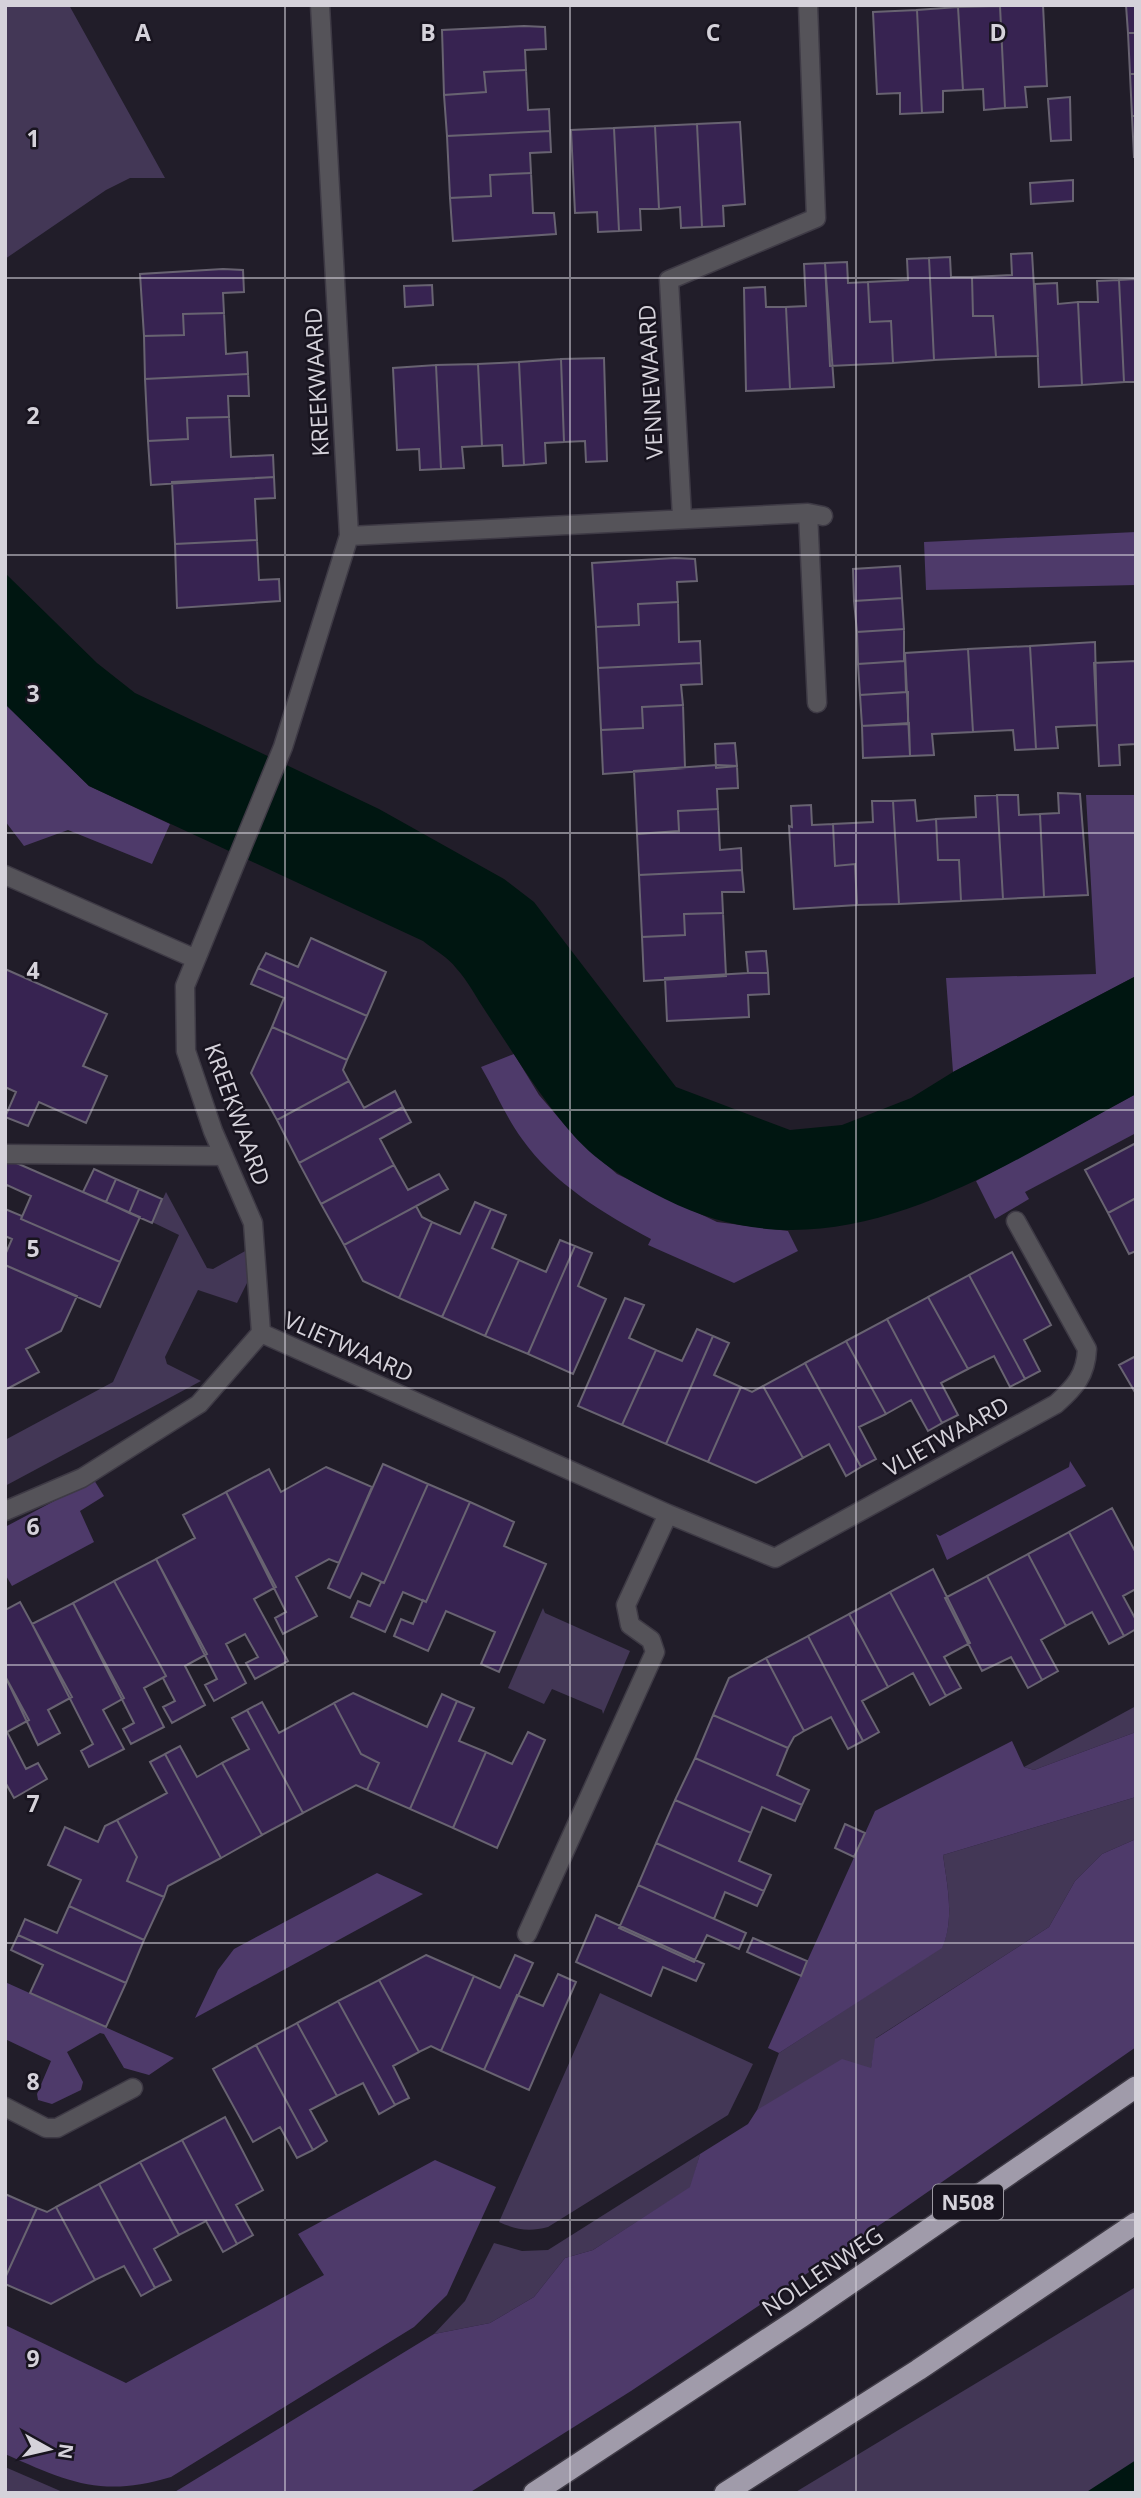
<svg xmlns="http://www.w3.org/2000/svg" width="1141" height="2498" viewBox="0 0 1141 2498" font-family="'Open Sans',sans-serif">
<style>
.green{fill:#433756}
.forest{fill:#4e3a6a}
.water{fill:#001611}
.building{fill:#372351;stroke:#686371;stroke-width:2}
.lines{fill:none;stroke-linecap:round;stroke-linejoin:round}
.minor-casing{stroke:#3e3a45;stroke-width:21}
.highway-casing{stroke:#3e3a45;stroke-width:24}
.minor{stroke:#555359;stroke-width:18}
.highway{stroke:#a09baa;stroke-width:21}
.grid{fill:none;stroke:#d5d2da;stroke-width:2;stroke-opacity:0.55}
.labels{text-anchor:middle;dominant-baseline:central;stroke-width:5;stroke-linejoin:round;paint-order:stroke}
.shield{fill:#18141f;stroke:#9c99a2;stroke-width:2}
.shield-label{font-size:21px;font-weight:bold;fill:#d5d2da}
.street-label{font-size:23px;fill:#d5d2da;stroke:#18141f}
.grid-label{font-size:23px;text-anchor:middle;font-weight:bold;fill:#d5d2da;stroke:#18141f;stroke-width:5;stroke-linejoin:round;paint-order:stroke}
</style>
<rect width="100%" height="100%" fill="#211d29"/>
<path class="green" d="M5,5H69L165,178H130L106,190L5,259Z
M166,1192L207,1268L213,1269L247,1250L254,1269L237,1303L198,1290L165,1357L167,1364L201,1381L5,1486V1440L113,1382L179,1235L152,1222Z
M543,1608L545,1613L630,1651L603,1714L602,1710L552,1689L544,1704L508,1688Z
M1136,1706V1732L1034,1770L1024,1767Z
M1136,1797V1839L1102,1854L1075,1881L1049,1927L876,2038L871,2069L757,2110L779,2053L942,1947C955,1920 947,1884 943,1855Z
M600,1993L753,2064L728,2115L548,2227C529,2232 517,2230 499,2222Z
M700,2154L691,2187L593,2250L565,2258L534,2297L490,2323L434,2334L465,2301L494,2243L522,2251L548,2250Z
M1134,2288L1136,2476L1109,2493H794Z
M5,2467L65,2493H5Z"/>
<path class="forest" d="M1136,532V585L926,590L924,542Z
M5,704L89,786L170,824L152,864L68,830L24,846L5,821Z
M1086,795H1136V976L953,1072L946,978L1096,974Z
M514,1054L539,1095L577,1139L617,1174L717,1222L788,1231L798,1251L734,1283L648,1245L651,1239C604,1214 553,1183 522,1139C506,1117 495,1091 481,1067Z
M1136,1094V1133L1025,1192L1029,1199L995,1219L976,1181Z
M1070,1461L1086,1486L947,1560L936,1534L940,1536L1069,1467Z
M94,1480L104,1496L80,1511L94,1542L12,1586L5,1574V1527Z
M1136,1732V1797L943,1855C947,1884 955,1920 942,1948L779,2053L768,2048L875,1811L1012,1741L1024,1767L1034,1770Z
M1136,1839V2047L896,2214L631,2391L469,2493H173L434,2334L490,2323L534,2297L565,2258L593,2250L690,2187L700,2154L748,2124L757,2110L842,2059L871,2068L875,2039L1049,1927L1075,1881L1102,1854Z
M377,1873L423,1894L195,2018L218,1970L234,1949Z
M5,1982L174,2058L149,2075L124,2068L104,2034L100,2033L67,2052L83,2082L81,2090L52,2104L38,2100L37,2094L51,2061L5,2039Z
M435,2160L496,2187L447,2295L414,2327L171,2477C102,2498 68,2482 5,2454V2325L126,2383L324,2275L298,2234Z"/>
<path class="water" d="M5,573L97,663L135,693L379,809L504,879L534,902L676,1087L790,1130L842,1125L911,1098L953,1072L1136,976V1094C989,1173 834,1285 665,1199C631,1182 600,1165 574,1136C540,1097 514,1054 486,1012C476,997 468,981 456,968C448,957 434,950 423,941L89,786L5,704Z
M1136,2460V2493H1085Z"/>
<path class="building" d="M1043,5L1047,86L1025,87L1027,107L1005,108L1000,6Z
M1126,5H1136V33H1128Z
M1000,6L1005,108L984,110L983,89L963,90L958,7Z
M958,7L963,90L943,91V112L922,113L917,10Z
M917,10L922,113L900,114V93L877,94L873,12Z
M524,26L545,27L546,49L525,50L526,70L484,72L486,92L444,95L442,30Z
M1128,33H1136V74H1130Z
M526,70L528,110L549,109L550,131L447,136L444,95L486,92L484,72Z
M1130,74H1136V116H1132Z
M1070,97L1071,140L1051,141L1048,99Z
M1132,116H1136V157H1134Z
M740,122L745,204L723,206L724,226L702,227L697,124Z
M697,124L702,227L681,228L680,207L659,209L655,126Z
M655,126L659,209H640L641,230L619,231L614,128Z
M614,128L619,231L598,232L597,212L575,213L571,130Z
M550,131L551,152L530,153L531,173L490,175L491,196L450,198L447,136Z
M531,173L533,213H554L556,234L453,241L450,198L491,196L490,175Z
M1073,180V201L1031,204L1030,183Z
M1032,253L1038,356L996,357L993,316H973L972,277L1012,275L1011,254Z
M950,257L951,277H972L973,316H993L996,357L934,360L929,258Z
M929,258L934,360L893,363L891,321L870,322L868,282L908,280L907,259Z
M847,262L848,283L868,282L870,322L891,321L893,363L830,366L825,263Z
M825,263L834,387L790,389L786,307L806,306L804,264Z
M223,269L243,270L244,292L223,293L224,313L183,314L184,335L144,336L140,274Z
M1136,279V382H1124L1119,280Z
M1119,280L1124,382L1082,385L1078,302H1098L1097,281Z
M1057,283L1058,304L1078,302L1082,385L1039,387L1035,284Z
M432,285L433,305L405,307L404,286Z
M765,287L766,307H786L790,389L746,391L744,288Z
M224,313L226,354L247,352L248,374L145,379L144,336L184,335L183,314Z
M604,358L607,461L586,462L585,441L564,442L561,359Z
M561,359L564,442L545,443L546,463L524,465L519,362Z
M519,362L524,465L503,466L502,445L482,446L478,364Z
M478,364L482,446L462,447L464,468L441,469L436,365Z
M436,365L441,469L420,470L419,449L397,450L393,368Z
M248,374L249,396H228L229,417L187,418L188,439L148,441L145,379Z
M229,417L231,457L273,455L274,477L151,485L148,441L188,439L187,418Z
M274,477L275,498L255,499L257,540L175,544L172,482Z
M257,540L259,580L279,579L280,601L177,608L175,544Z
M675,558L695,559L697,581L677,582L678,602L638,604L639,625L596,627L592,563Z
M900,566L902,598L854,601L853,569Z
M902,598L904,629L857,632L854,601Z
M678,602L679,642L700,641L701,663L598,668L596,627L639,625L638,604Z
M904,629V661L858,664L857,632Z
M1095,642L1097,725L1056,727L1058,748L1036,749L1030,646Z
M1030,646L1036,749L1015,750L1013,730L973,732L968,649Z
M968,649L973,732L932,734L934,755L910,756L905,653Z
M905,661L906,692L860,695L858,664Z
M1136,661V744L1119,745L1120,765L1099,766L1094,663Z
M701,663L702,684L681,685L683,705L642,707L643,728L601,730L598,668Z
M908,692V724L862,726L860,695Z
M683,705L685,768L603,774L601,730L643,728L642,707Z
M909,723L910,756L863,758L862,726Z
M735,743L737,766L716,768L715,744Z
M717,765L737,766L738,788L717,789L718,809L678,811L679,831L637,834L634,771Z
M1058,793L1080,794L1088,895L1044,897L1040,814L1059,813Z
M997,795H1018L1019,815L1040,814L1044,897L1003,899Z
M997,795L1003,899L961,901L959,860H938L936,819L976,817L975,796Z
M915,800L917,821L936,819L938,860H959L961,901L899,904L893,801Z
M872,801H893L899,904L857,905L855,864L835,866L833,824L873,822Z
M811,805L812,825L833,824L835,866L855,864L857,905L794,909L789,826L792,827L791,806Z
M718,809L720,850L741,848L742,870L639,875L637,834L679,831L678,811Z
M742,870L744,892H722L723,913L684,914L685,935L642,937L639,875Z
M723,913L726,976L644,981L642,937L685,935L684,914Z
M311,938L386,972L367,1016L258,968L266,953L298,967Z
M766,951L768,973H748L746,952Z
M258,968L367,1016L347,1060L272,1027L284,998L251,984Z
M5,969L107,1014L83,1066L107,1076L86,1123L39,1102L28,1126L5,1117L16,1092L5,1087Z
M748,973H768L769,994L748,995L749,1017L667,1021L665,978Z
M272,1027L347,1060L343,1070L349,1081L277,1120L251,1073Z
M349,1081L364,1108L395,1091L403,1107L299,1163L277,1120Z
M403,1107L411,1122L380,1139L394,1165L321,1204L299,1163Z
M1136,1143V1198L1108,1213L1085,1170Z
M5,1158L140,1217L120,1262L21,1219L31,1196L7,1185L5,1189Z
M394,1165L408,1190L439,1174L448,1189L344,1245L321,1204Z
M94,1169L116,1179L106,1202L83,1192Z
M116,1179L139,1189L129,1213L106,1202Z
M139,1189L162,1199L152,1223L129,1213Z
M1136,1198V1251L1129,1254L1108,1213Z
M475,1202L491,1209L442,1317L399,1298L432,1222L460,1234Z
M416,1206L422,1217L432,1222L399,1298L363,1281L344,1245Z
M5,1209L22,1216L21,1219L120,1262L100,1307L5,1265V1255L12,1239L5,1236Z
M491,1209L506,1215L492,1248L519,1260L485,1336L442,1317Z
M560,1240L575,1246L528,1354L485,1336L519,1260L546,1272Z
M575,1246L592,1253L578,1286L606,1299L573,1374L528,1354Z
M1012,1252L1051,1325L1024,1340L1040,1371L1025,1379L969,1275Z
M5,1265L77,1296L61,1331L26,1349L39,1372L5,1390Z
M969,1275L1025,1379L1010,1387L994,1356L968,1369L928,1297Z
M928,1297L968,1369L941,1383L958,1415L942,1423L887,1319Z
M625,1298L644,1305L629,1338L656,1350L622,1425L578,1406Z
M887,1319L942,1423L928,1431L911,1400L886,1414L846,1341Z
M697,1329L713,1336L666,1444L622,1425L656,1350L682,1361Z
M713,1336L729,1343L714,1375L741,1387L708,1462L666,1444Z
M846,1341L886,1414L859,1427L876,1459L861,1467L805,1363Z
M1136,1356V1394L1119,1365Z
M805,1363L861,1467L846,1476L829,1444L803,1458L763,1386Z
M763,1386L803,1458L756,1483L708,1462L741,1387L752,1392Z
M383,1464L428,1484L384,1583L362,1573L350,1598L328,1588Z
M326,1467L372,1487L339,1563L329,1559L296,1577L317,1616L283,1634L275,1618L286,1612L226,1492L269,1469L281,1492Z
M428,1484L470,1502L426,1602L403,1592L385,1632L351,1617L358,1601L370,1606L381,1582L384,1583Z
M226,1492L276,1587L254,1599L288,1661L255,1679L246,1663L258,1657L245,1634L226,1644L246,1683L214,1701L205,1685L217,1679L156,1559L195,1538L183,1515Z
M470,1502L514,1522L504,1546L546,1564L499,1672L481,1664L495,1632L446,1611L428,1651L394,1636L401,1619L413,1624L423,1600L426,1602Z
M1112,1508L1136,1553V1589L1123,1596L1136,1620V1629L1124,1636L1069,1532Z
M1069,1532L1124,1636L1109,1644L1092,1612L1066,1626L1028,1554Z
M1028,1554L1066,1626L1041,1640L1058,1671L1042,1680L987,1576Z
M156,1559L207,1654L185,1666L205,1705L172,1723L163,1707L175,1701L163,1678L166,1676L114,1581Z
M933,1569L970,1643L944,1657L961,1688L946,1696L890,1592Z
M987,1576L1042,1680L1028,1688L1011,1657L982,1671L945,1598Z
M114,1581L166,1676L144,1688L164,1727L131,1744L123,1729L134,1723L73,1603Z
M890,1592L946,1696L930,1705L913,1673L888,1687L849,1614Z
M20,1602L72,1697L48,1710L60,1733L38,1745L5,1676V1610Z
M73,1603L124,1698L103,1710L124,1749L89,1767L81,1751L93,1744L32,1624Z
M849,1614L888,1687L862,1701L879,1732L863,1741L808,1636Z
M808,1636L863,1741L848,1749L831,1717L804,1731L766,1658Z
M766,1658L804,1731L794,1737L788,1748L713,1715L729,1678Z
M5,1676L29,1720L7,1732L26,1769L38,1763L47,1779L14,1798L5,1782Z
M353,1693L427,1727L442,1694L457,1701L410,1809L367,1790L379,1763L361,1754L334,1703Z
M457,1701L474,1708L459,1741L486,1752L453,1828L410,1809Z
M262,1702L279,1733L334,1703L361,1754L379,1763L367,1790L356,1785L303,1813L247,1710Z
M247,1710L303,1813L262,1835L222,1763L249,1749L232,1718Z
M713,1715L788,1748L777,1775L809,1790L802,1805L695,1758Z
M528,1732L545,1740L497,1848L453,1828L486,1752L512,1764Z
M180,1746L197,1777L222,1763L262,1835L221,1858L165,1754Z
M165,1754L221,1858L168,1886L164,1897L127,1881L137,1857L117,1820L167,1793L150,1762Z
M695,1758L802,1805L795,1821L762,1807L751,1833L675,1800Z
M675,1800L751,1833L739,1861L771,1875L764,1891L656,1843Z
M117,1820L137,1857L127,1881L164,1897L144,1940L69,1906L81,1880L48,1865L65,1827L98,1842L105,1826Z
M845,1824L865,1833L854,1857L835,1848Z
M656,1843L764,1891L757,1906L725,1892L714,1919L638,1885Z
M638,1885L746,1933L739,1949L707,1935L694,1962L619,1928Z
M69,1906L144,1940L126,1983L18,1935L25,1919L57,1933Z
M596,1915L704,1964L696,1981L663,1967L651,1996L576,1962Z
M18,1935L126,1983L106,2027L30,1993L43,1965L11,1950Z
M753,1938L807,1961L801,1976L747,1952Z
M426,1955L474,1976L441,2051L431,2046L419,2052L379,1980Z
M515,1955L533,1963L484,2070L441,2051L474,1976L500,1988Z
M558,1974L576,1982L529,2090L484,2070L517,1995L543,2006Z
M379,1980L419,2052L393,2066L409,2098L395,2105L338,2001Z
M338,2001L395,2105L379,2114L363,2083L337,2096L297,2023Z
M297,2023L337,2096L310,2110L327,2141L313,2150L256,2045Z
M256,2045L313,2150L297,2158L280,2127L253,2142L213,2069Z
M225,2117L263,2190L236,2205L253,2235L237,2244L182,2140Z
M182,2140L237,2244L223,2252L206,2221L179,2235L140,2162Z
M140,2162L179,2235L154,2249L171,2280L155,2288L99,2184Z
M99,2184L155,2288L141,2296L124,2266L95,2280L56,2207Z
M5,2194L37,2208L5,2278Z
M56,2207L95,2280L51,2304L5,2284V2278L37,2208L47,2212Z"/>
<g class="lines">
<defs>
<path id="minor" d="M808,513L817,703
M682,517L669,280L816,218L808,5
M349,536L808,513L823,516
M5,875L196,959
M5,1154L224,1156
M261,1333L253,1223L213,1131L186,1051L185,986L283,747L349,536L320,5
M5,1511L82,1478L199,1404L261,1333L668,1514L775,1558L1056,1404C1075,1387 1086,1375 1087,1349L1016,1221
M527,1934L655,1652L651,1640L630,1625L626,1605L668,1514
M5,2107L46,2128H57L133,2088"/>
<path id="highway" d="M534,2493L801,2317L1136,2087
M725,2493L918,2370L1136,2223"/>
</defs>
<use href="#minor" class="minor-casing"/>
<use href="#highway" class="highway-casing"/>
<use href="#minor" class="minor"/>
<use href="#highway" class="highway"/>
</g>
<path class="grid" d="M285,5V2493M570,5V2493M856,5V2493M5,278H1136M5,555H1136M5,833H1136M5,1110H1136M5,1388H1136M5,1665H1136M5,1943H1136M5,2220H1136"/>
<g class="labels">
<rect class="shield" x="933" y="2184.5" width="70" height="35" rx="5"/>
<g class="shield-label">
<text x="968" y="2202">N508</text>
</g>
<g class="street-label">
<text transform="translate(316 382) rotate(-93)">KREEKWAARD</text>
<text transform="translate(650 382) rotate(-93)">VENNEWAARD</text>
<text transform="translate(238 1114) rotate(70)">KREEKWAARD</text>
<text transform="translate(349 1346) rotate(24)">VLIETWAARD</text>
<text transform="translate(946 1436) rotate(-29)">VLIETWAARD</text>
<text transform="translate(822 2271) rotate(-34)">NOLLENWEG</text>
</g>
</g>
<g class="grid-label">
<text x="143" y="41">A</text>
<text x="428" y="41">B</text>
<text x="713" y="41">C</text>
<text x="998" y="41">D</text>
<text x="33" y="147">1</text>
<text x="33" y="424">2</text>
<text x="33" y="702">3</text>
<text x="33" y="979">4</text>
<text x="33" y="1257">5</text>
<text x="33" y="1535">6</text>
<text x="33" y="1812">7</text>
<text x="33" y="2090">8</text>
<text x="33" y="2367">9</text>
</g>
<rect width="1141" height="2498" fill="none" stroke="#d5d2da" stroke-width="14"/>
<g transform="translate(49 2449) rotate(98)" stroke="#18141f" stroke-width="5" paint-order="stroke">
<path d="M0-5L12 26L0 18L-12 26Z" fill="#d5d2da"/>
<text y="-10" font-size="19" font-weight="bold" text-anchor="middle" fill="#d5d2da">N</text>
</g>
</svg>
